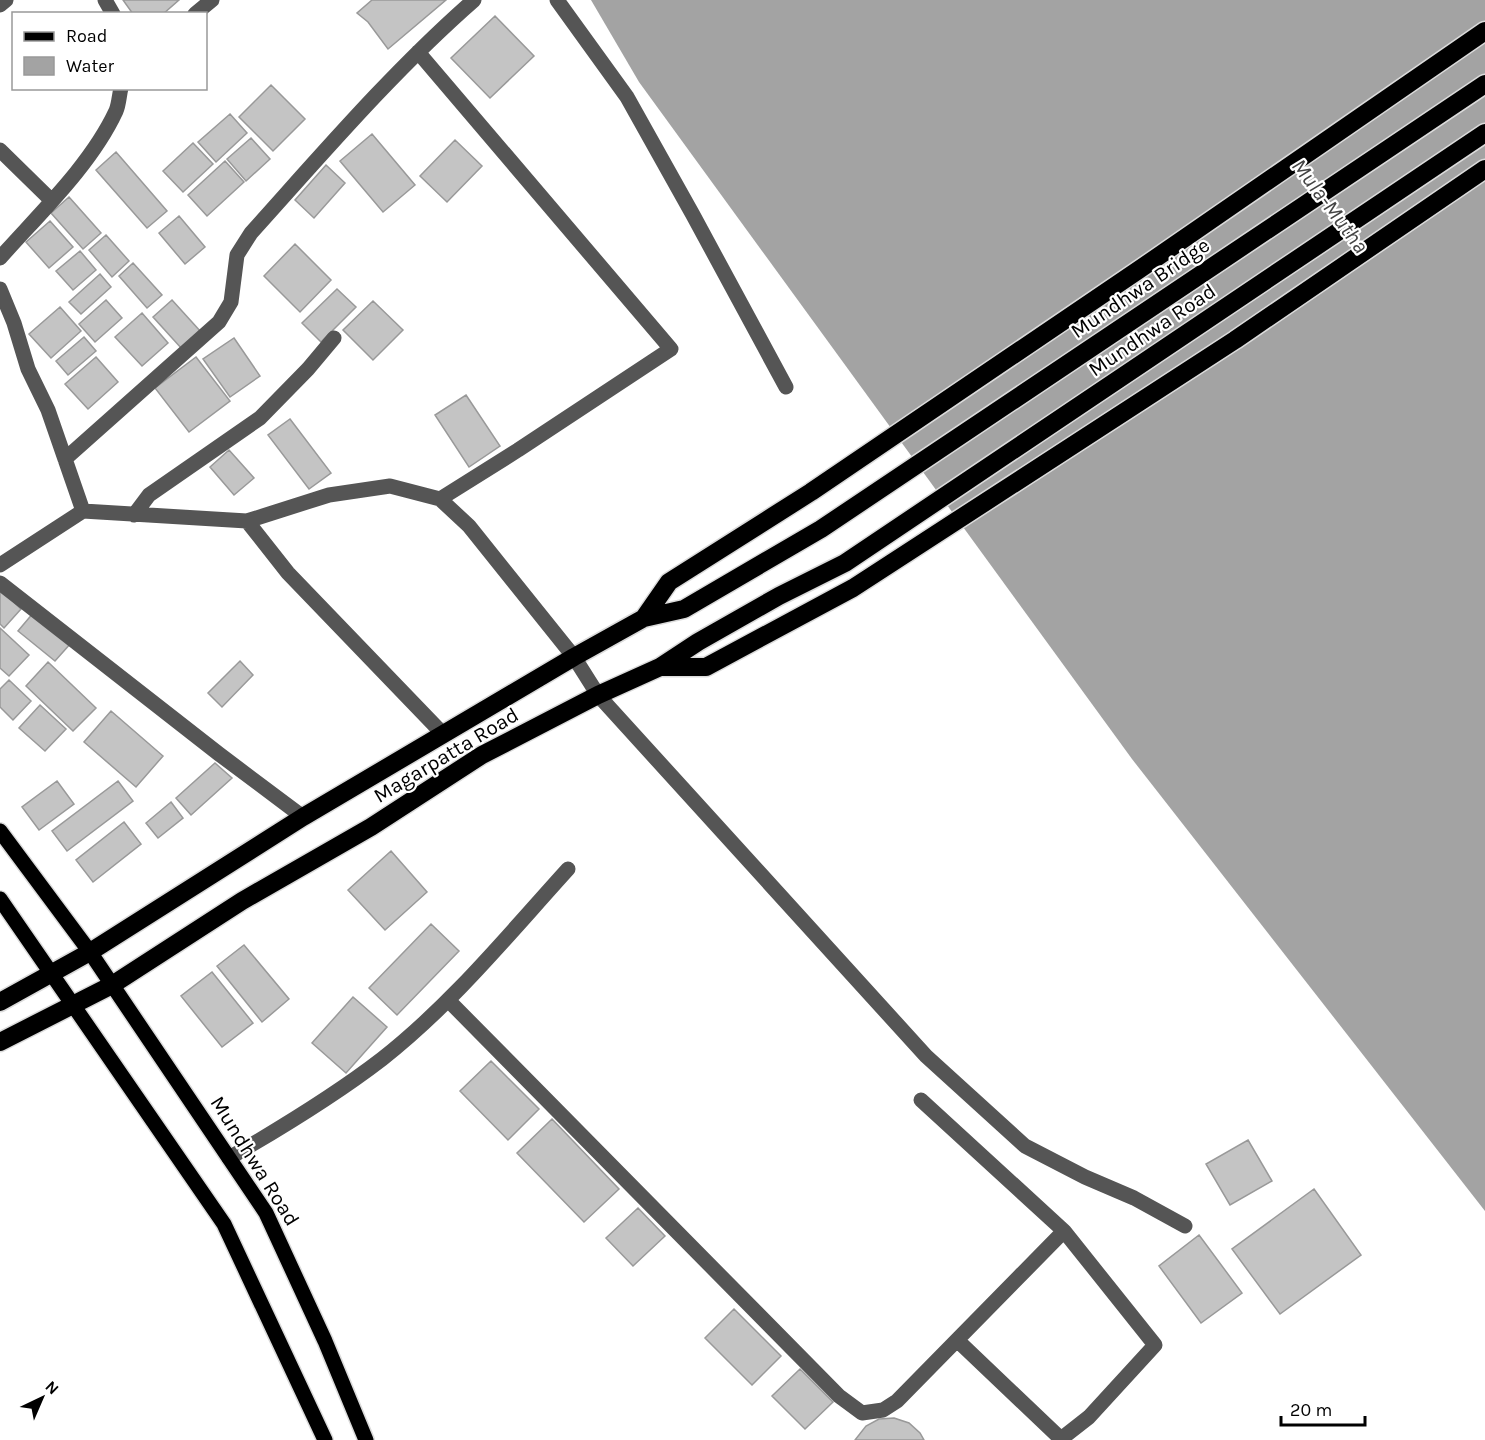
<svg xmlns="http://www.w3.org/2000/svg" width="1485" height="1440" viewBox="0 0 1485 1440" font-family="Karla,sans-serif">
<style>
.water{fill:#a3a3a3}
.building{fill:#c4c4c4;stroke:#999;stroke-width:1.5}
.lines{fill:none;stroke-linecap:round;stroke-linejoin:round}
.major-casing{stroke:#dbdbdb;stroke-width:18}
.highway-casing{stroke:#dbdbdb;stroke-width:21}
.minor{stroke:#555;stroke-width:15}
.major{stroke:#000;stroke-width:15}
.highway{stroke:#000;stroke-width:18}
.labels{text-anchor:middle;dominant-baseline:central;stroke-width:4.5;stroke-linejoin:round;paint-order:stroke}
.street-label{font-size:21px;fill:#000;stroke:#fff}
.water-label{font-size:22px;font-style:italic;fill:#444;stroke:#fff}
</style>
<rect width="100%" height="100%" fill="#fff"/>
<path class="water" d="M591,0H1485V1211L1132,759L639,82Z"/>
<path class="building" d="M123,0H179L163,14H133Z
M372,0H446L388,49L368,22L357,13Z
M495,16L534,56L490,98L451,58Z
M271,85L305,119L273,151L239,117Z
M230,114L247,133L216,162L198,142Z
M372,134L415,185L383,212L340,161Z
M251,138L270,159L246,181L227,159Z
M455,140L482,166L447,202L420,176Z
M193,143L213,164L183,192L163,171Z
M116,152L167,211L147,228L96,170Z
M225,161L244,182L207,216L188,195Z
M326,165L345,183L314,218L295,200Z
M69,197L101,233L83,249L51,213Z
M179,216L205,247L185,264L159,233Z
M50,221L73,247L49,268L26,242Z
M106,235L129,261L112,277L89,250Z
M295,244L331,280L300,312L264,276Z
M80,251L96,270L73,290L56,271Z
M133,263L162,295L147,308L119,276Z
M100,274L111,287L81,314L69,302Z
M337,289L356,307L321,342L302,323Z
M106,300L122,318L95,342L79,324Z
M172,300L201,332L182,349L153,317Z
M373,301L403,330L373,360L343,330Z
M60,307L81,331L51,358L29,334Z
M142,313L168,343L142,366L115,337Z
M84,337L96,351L68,375L56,361Z
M234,338L260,376L230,397L203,359Z
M96,357L118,382L88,409L65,384Z
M196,357L230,401L189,432L155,388Z
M466,395L500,446L469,467L435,415Z
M290,419L331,473L309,489L268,435Z
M229,450L254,478L234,495L210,467Z
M0,589L21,609L4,628L0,624Z
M34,612L71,643L55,661L18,631Z
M0,628L29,655L9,676L0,668Z
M240,661L253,675L222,707L208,693Z
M48,662L96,708L73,731L26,686Z
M9,680L31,701L13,720L0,707V689Z
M40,705L66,729L45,751L19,728Z
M111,711L163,756L136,787L84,742Z
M215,763L232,778L191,815L176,798Z
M57,781L74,804L39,830L22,807Z
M118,781L133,801L67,851L52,831Z
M171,802L183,818L158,838L146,823Z
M124,822L141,844L93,882L76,860Z
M391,851L427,892L385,930L348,890Z
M431,924L459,951L397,1015L369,988Z
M244,945L289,999L262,1022L217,966Z
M212,972L253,1023L222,1047L181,996Z
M353,997L387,1027L346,1073L312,1043Z
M491,1061L539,1109L508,1140L460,1091Z
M552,1119L619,1189L584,1222L517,1153Z
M1248,1140L1272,1181L1230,1205L1206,1164Z
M1314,1189L1361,1255L1280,1314L1232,1249Z
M638,1208L665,1236L633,1266L606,1238Z
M1199,1235L1242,1293L1201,1323L1159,1266Z
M734,1309L781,1356L752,1385L705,1338Z
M800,1369L833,1402L805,1429L772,1396Z
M894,1418L909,1423L920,1433L924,1440H855L866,1426L879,1419Z"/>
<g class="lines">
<defs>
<path id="major" d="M0,831L90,952L266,1213L325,1341L366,1440
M0,899L224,1224L325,1440"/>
<path id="highway" d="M644,618L669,582L811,492L1140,269L1485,31
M660,667H706L853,588L1235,340L1485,169
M0,1002L90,952L303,817L574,657L644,618L684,609L821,529L1485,84
M0,1042L112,985L242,901L371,827L482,755L598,695L660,667L698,642L779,596L845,563L1485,133"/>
</defs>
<use href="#major" class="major-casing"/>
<use href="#highway" class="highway-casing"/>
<path class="minor" d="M105,0L113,14
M557,0L627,97L693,215L786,387
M0,5L6,0
M195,14L212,0
M418,52L671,349L518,450L440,499
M0,150L51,200
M0,258C39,214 91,165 116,111C119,104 119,96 121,88
M0,289L14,323L28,369L48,410L83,511
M65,459L219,322L231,302L237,255L251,233C323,153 393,71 474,0
M134,515L149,495L260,418L308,369L334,338
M247,521L288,573L443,734
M0,565L83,511L247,521L329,495L390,486L440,499L469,526L574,657L598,695L926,1056L1025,1146L1085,1177L1134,1198L1185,1226
M0,583L219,754L303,817
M448,1000L839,1396L862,1413L883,1410L897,1401L1064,1231
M921,1100L1064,1231L1155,1345L1089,1417L1061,1439L957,1340
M229,1158C281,1128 334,1096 382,1059C452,1004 509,934 568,869"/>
<use href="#major" class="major"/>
<use href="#highway" class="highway"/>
</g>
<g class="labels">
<g class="street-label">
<text transform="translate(1140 288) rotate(-34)">Mundhwa Bridge</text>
<text transform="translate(1152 330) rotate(-34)">Mundhwa Road</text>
<text transform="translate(446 755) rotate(-31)">Magarpatta Road</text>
<text transform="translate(255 1161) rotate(58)">Mundhwa Road</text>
</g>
<g class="water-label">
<text transform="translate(1330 206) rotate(53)">Mula-Mutha</text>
</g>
</g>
<rect x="12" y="12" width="195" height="78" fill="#ffffff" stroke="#999999" stroke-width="1.5"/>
<rect x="24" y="32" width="30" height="9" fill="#000000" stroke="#999999" stroke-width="1.5"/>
<text x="66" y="42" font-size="18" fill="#000000">Road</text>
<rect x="24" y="57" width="30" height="18" fill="#a3a3a3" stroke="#999999" stroke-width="1.5"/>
<text x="66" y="72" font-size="18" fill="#000000">Water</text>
<g transform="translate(42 1398) rotate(44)" stroke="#ffffff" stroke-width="4.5" paint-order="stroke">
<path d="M0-4.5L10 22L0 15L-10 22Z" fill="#000000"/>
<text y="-9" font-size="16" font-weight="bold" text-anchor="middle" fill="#000000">N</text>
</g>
<path d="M1281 1416v9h84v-9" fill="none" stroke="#000000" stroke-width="3"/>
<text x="1290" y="1416" font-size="18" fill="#000000" stroke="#ffffff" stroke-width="4.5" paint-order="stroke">20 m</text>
</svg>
